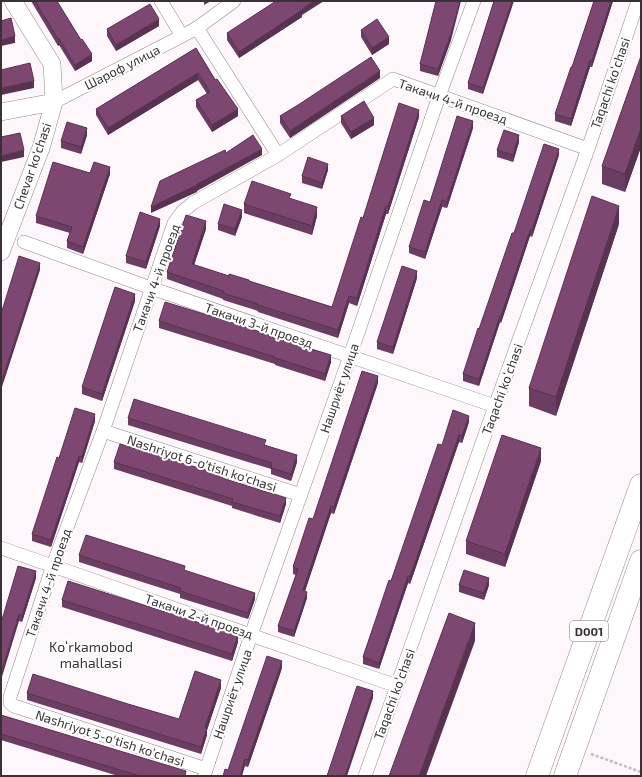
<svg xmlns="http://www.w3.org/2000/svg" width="642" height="777" viewBox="0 0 642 777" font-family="'Exo 2',sans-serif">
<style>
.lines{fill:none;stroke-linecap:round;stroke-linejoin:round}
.minor-casing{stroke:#948690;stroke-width:14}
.tertiary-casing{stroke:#948690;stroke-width:18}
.trunk-casing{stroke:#948690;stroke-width:23}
.path{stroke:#c1bbbf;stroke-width:2.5;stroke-dasharray:3 2;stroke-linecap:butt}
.minor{stroke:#fff;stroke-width:13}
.tertiary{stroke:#fff;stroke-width:17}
.trunk{stroke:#fff;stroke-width:22}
.wall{fill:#6c3d62}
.shaded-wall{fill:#583250}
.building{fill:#7e4772;stroke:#583250}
.labels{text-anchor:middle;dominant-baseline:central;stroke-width:4;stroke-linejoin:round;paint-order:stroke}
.shield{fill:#fff;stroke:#747072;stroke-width:1}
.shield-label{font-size:12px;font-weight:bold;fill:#383236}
.street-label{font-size:13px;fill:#383236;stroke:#fff}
.neighbourhood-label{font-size:14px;fill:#383236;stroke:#fff}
</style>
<rect width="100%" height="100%" fill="#fdf7fb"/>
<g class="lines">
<defs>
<path id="minor" d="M161,1L182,36
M197,28L278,155
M54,102L182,36L197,28L234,1
M24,242L151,288L495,406
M103,431L301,495
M1,548L397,686
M206,769L14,706L10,703V697L53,565L103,431L174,223L182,212L193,203L278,155L393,79L588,149
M204,776L251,635L350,356L439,96L474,1
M365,776L397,686L495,406L588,149L638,1"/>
<path id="tertiary" d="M1,112L54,102
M1,252L41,148L54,102L52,64L13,1"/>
<path id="trunk" d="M537,776L641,485
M565,776L641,561"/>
</defs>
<use href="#minor" class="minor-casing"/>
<use href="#tertiary" class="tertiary-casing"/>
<use href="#trunk" class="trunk-casing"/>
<path class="path" d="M591,754L641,772"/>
<use href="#minor" class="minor"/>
<use href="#tertiary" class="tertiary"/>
<use href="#trunk" class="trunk"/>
</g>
<path class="wall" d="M31,1H57L92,61L75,71L59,45L58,46Z
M494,1L483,94L468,89V83Z
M594,1H613L592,67H590L571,126L555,121V114L572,67Z
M302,15V17L239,58L227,40V33Z
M159,26L116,51L107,36V29Z
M361,30L389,44L372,55L361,37Z
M451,40L438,76L420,71V64Z
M196,48L238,116L212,132L196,107V100L207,94L198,80L108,135L96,115V109Z
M641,56V147L625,192L602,184V166Z
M380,78L290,138L280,123V116L298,105Z
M341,116L374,125L351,139L341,123Z
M419,117L388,214H386L357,306L349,303L338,338L258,312V311L223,300V299L167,279V272L206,229L194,265L229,276L249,281L332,307L363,218Z
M473,128L447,208L442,207L425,259L409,253V247L430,202Z
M87,135L81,154L61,148V141Z
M519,142L513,162L497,157V150Z
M559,155L532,237L530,236L501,323L500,322L479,386L463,381V374L514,233Z
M328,170L322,189L302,183V176Z
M90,173L110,174L83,254L67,248V241L70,233L36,223V216Z
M244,204L317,216L312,235L244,213Z
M242,217L235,236L218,230V224Z
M619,224L556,416L529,406V388Z
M160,226L146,269L126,263V256Z
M417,278L393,354L377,349V342Z
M135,301L102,401L82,394V387Z
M159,321L269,336L331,362L325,381L275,365V364L159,328Z
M378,383L334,514L331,513L305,591L307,598L294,637L278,632V626L296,575L293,574V567L313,519Z
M128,418L266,445L297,462L291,481L271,474V469L128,425Z
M95,421L82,463L79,462L51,547L32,541V534L59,458Z
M469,422L462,443L459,442L410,584L408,583L379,669L363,664V657L442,445Z
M541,461L505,567L466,554V541Z
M114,462L222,478L286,504L280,523L232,508V506L114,469Z
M79,555L185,570L255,599L248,619L180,598V594L79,562Z
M36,578L22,622L19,621L1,623Z
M459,585H489L484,600L459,592Z
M62,600L238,642L232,661L62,607Z
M282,668L248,767L245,766L228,770Z
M221,688L207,730V735L201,754L27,700V693L128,704L179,719Z
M1,715L186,776H118L1,740Z"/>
<path class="shaded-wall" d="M204,1H211L204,5Z
M314,1H324L302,15V17L239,58V52Z
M460,1H461L451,40L438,76V69Z
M512,1H514L483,94V88Z
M611,1H613L592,67V61Z
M159,19V26L116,51V45Z
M15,36V43L1,46V40Z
M389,37V44L372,55V48Z
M58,39H59V45L58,46Z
M92,54V61L75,71V65Z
M590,60V67L571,126V119Z
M380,71V78L290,138V131Z
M198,73V80L108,135V128Z
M34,81V88L1,95V88Z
M238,109V116L212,132V125Z
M419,110V117L388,214V207Z
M374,118V125L351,139V132Z
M473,121V128L447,208V202Z
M87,128V135L81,154V147Z
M641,128V147L625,192V174Z
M519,135V142L513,162V155Z
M262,149V155L197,191V192L151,213V207L197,184Z
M559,149V155L532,237V230Z
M24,150V157L1,162V156Z
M328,164V170L322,189V183Z
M110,167V174L83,254V247Z
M442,200V207L425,259V252Z
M386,206V214L357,306V298Z
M619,206V224L556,416V397Z
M317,207V216L312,235V226Z
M242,210V217L235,236V229Z
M160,219V226L146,269V262Z
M206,221V229L192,271V264Z
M530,230V236L501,323V316Z
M40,263V270L1,390V383Z
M417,271V278L393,354V347Z
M135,294V301L102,401V394Z
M349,296V303L338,338V330Z
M500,316V322L479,386V379Z
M331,355V362L325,381V374Z
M378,376V383L334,514V507Z
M95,414V421L82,463V457Z
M469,416V422L462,443V436Z
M459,435V442L410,584V577Z
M541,448V461L505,567V554Z
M297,455V462L291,481V474Z
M79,456V462L51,547V540Z
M286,498V504L280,523V516Z
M331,506V513L303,597V590Z
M36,571V578L22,622V616Z
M408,576V583L379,669V663Z
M489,578V585L484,600V593Z
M307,592V598L294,637V631Z
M255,593V599L248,619V613Z
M19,614V621L1,680V673Z
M475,623V641L426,776H419Z
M238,635V642L232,661V654Z
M282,661V668L248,767V760Z
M221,680V688L207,730V735L201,754V747L205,727Z
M373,691V698L347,776H345Z
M245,759V766L242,776H240Z"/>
<path class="building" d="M35,1H57L81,40L82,39L92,54L75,65L59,39H58Z
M276,1H314L302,9V10L239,52L227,33Z
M436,1H460L451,34L438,69L420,64Z
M494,1H512L483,88L468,83Z
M594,1H611L592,61L590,60L571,119L555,114L571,67H572Z
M150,4L159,19L116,45L107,29Z
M11,18L15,36L1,40V21Z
M377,19L389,37L372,48L361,30Z
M196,48L215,80L217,79L238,109L212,125L196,100L210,92L198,73L108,128L96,109Z
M641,56V128L625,174L602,166Z
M371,57L380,71L290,131L280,116L298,105Z
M30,63L34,81L1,88V70Z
M364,101L374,118L351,132L341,116Z
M399,103L419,110L388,207L386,206L357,298L349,296L338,330L258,305V304L223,293L224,291L167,272L186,215L206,221L192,264L229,276V274L249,280V281L332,307L361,217L363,218Z
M457,116L473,121L447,202L442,200L425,252L409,247L424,200L430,202Z
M67,122L87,128L81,147L61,141Z
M504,130L519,135L513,155L497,150Z
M20,133L24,150L1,156V137Z
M253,135L262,149L197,184V185L151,207L160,181L225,150L226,153Z
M544,144L559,149L532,230H530L501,316H500L479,379L463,374L478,328L479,329L512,233H514Z
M308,157L328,164L322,183L302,176Z
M53,162L90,173L94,162L110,167L83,247L67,241L72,227L36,216Z
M252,181L291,194L289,198L317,207L312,226L244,204Z
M592,196L619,206L556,397L529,388Z
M224,204L242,210L235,229L218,224Z
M140,212L160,219L146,262L126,256Z
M19,256L40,263L1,383V314Z
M402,266L417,271L393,347L377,342Z
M115,287L135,294L102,394L82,387Z
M165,302L243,326L269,335V336L331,355L325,374L275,358V357L159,321Z
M362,371L378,376L334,507L331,506L303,590L307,592L294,631L278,626L298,569L293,567L309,518L313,519Z
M134,399L266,440L264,445L297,455L291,474L271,468L272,463L128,418Z
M75,408L95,414L82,457L79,456L51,540L32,534L57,457L59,458Z
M453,410L469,416L462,436L459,435L410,577L408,576L379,663L363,657L389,580L391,581L438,444L442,445Z
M502,435L541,448L505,554L466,541Z
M120,444L222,475V478L286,498L280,516L232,502L233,499L114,462Z
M86,535L185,566L184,570L255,593L248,613L180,591L181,588L79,555Z
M18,566L36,571L22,616L19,614L1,673V623Z
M464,570L489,578L484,593L459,585Z
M68,581L238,635L232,654L62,600Z
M449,613L475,623L419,776H389Z
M267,656L282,661L248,760L245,759L240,776H223L225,769L228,770Z
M195,671L221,680L205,727L207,728L201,747L27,693L33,674L128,704L179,719Z
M357,686L373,691L345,776H327Z
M1,715L186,771L185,776H140L1,734Z"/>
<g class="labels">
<rect class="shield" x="570" y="621" width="38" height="20" rx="3"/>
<g class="shield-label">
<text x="589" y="631">D001</text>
</g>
<g class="street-label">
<text transform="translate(122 67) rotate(-27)">Шароф улица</text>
<text transform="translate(610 83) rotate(-71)">Taqachi koʻchasi</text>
<text transform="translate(453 101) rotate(19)">Такачи 4-й проезд</text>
<text transform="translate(32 166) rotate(-71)">Chevar ko'chasi</text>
<text transform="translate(156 278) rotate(-70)">Такачи 4-й проезд</text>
<text transform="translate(259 325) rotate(19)">Такачи 3-й проезд</text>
<text transform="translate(339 388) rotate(-71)">Нашриёт улица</text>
<text transform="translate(502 389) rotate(-70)">Taqachi koʻchasi</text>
<text transform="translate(202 463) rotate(18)">Nashriyot 6-o'tish ko'chasi</text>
<text transform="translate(48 583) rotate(-71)">Такачи 4-й проезд</text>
<text transform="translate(199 616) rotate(19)">Такачи 2-й проезд</text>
<text transform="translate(232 694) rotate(-71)">Нашриёт улица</text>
<text transform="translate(394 694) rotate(-70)">Taqachi koʻchasi</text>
<text transform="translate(110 738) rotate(18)">Nashriyot 5-o'tish ko'chasi</text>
</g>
<g class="neighbourhood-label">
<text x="91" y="646">Koʻrkamobod<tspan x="91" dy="16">mahallasi</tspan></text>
</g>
</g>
<rect width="642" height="777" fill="none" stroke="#383236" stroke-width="4"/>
</svg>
